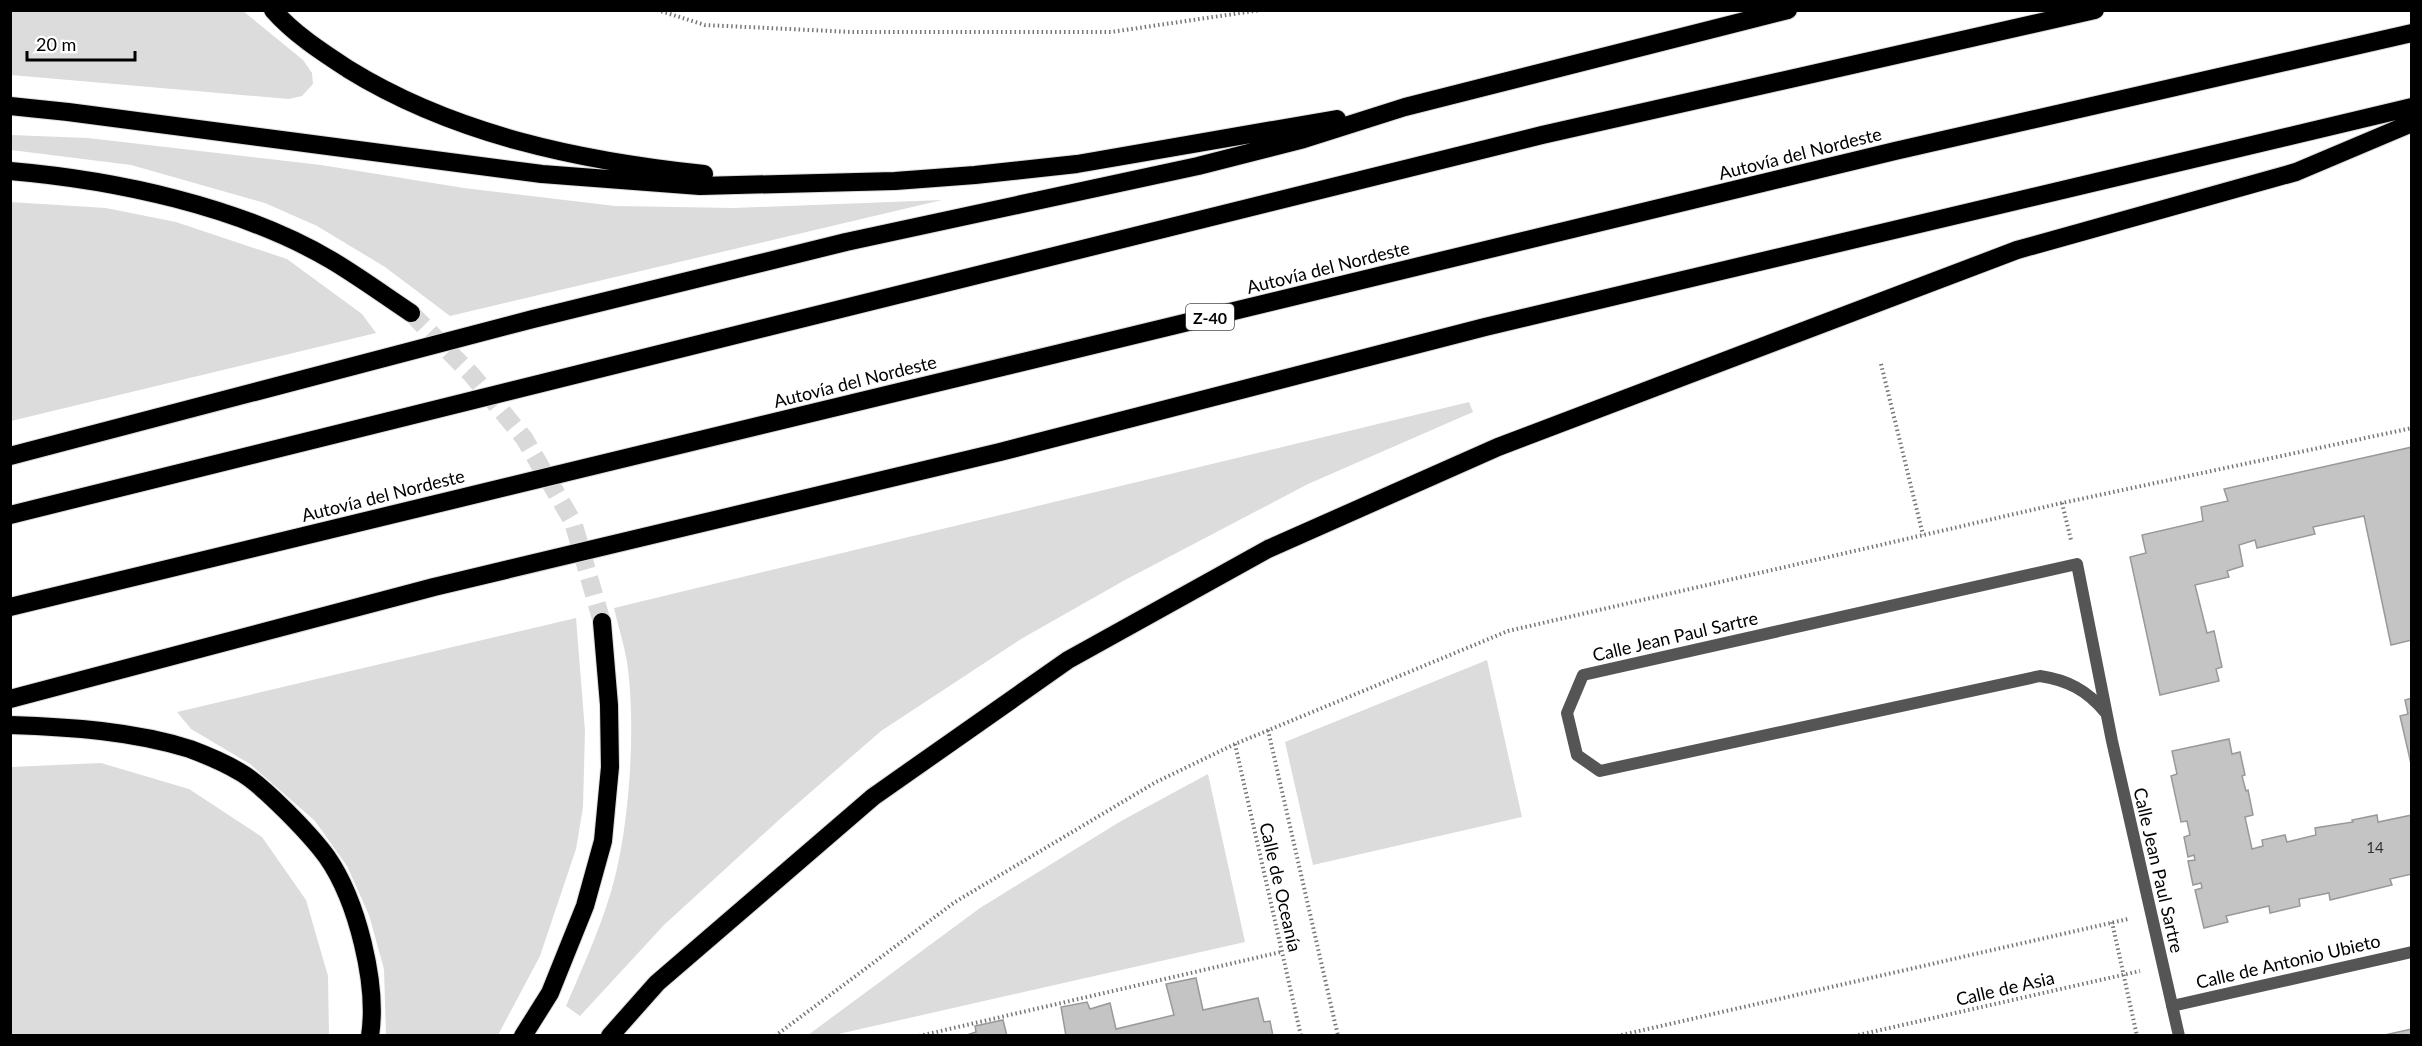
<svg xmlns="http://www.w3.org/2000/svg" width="2422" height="1046" viewBox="0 0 2422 1046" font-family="Lato,sans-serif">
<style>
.green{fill:#dcdcdc}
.building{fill:#c4c4c4;stroke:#999;stroke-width:1.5}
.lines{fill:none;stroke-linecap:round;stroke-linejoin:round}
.highway-tunnel{stroke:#d9d9d9;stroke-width:18;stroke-dasharray:18 9;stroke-linecap:butt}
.highway-casing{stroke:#dbdbdb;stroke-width:20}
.path{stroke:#777;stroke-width:4;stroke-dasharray:1.5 3;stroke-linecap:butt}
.lane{stroke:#555;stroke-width:12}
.highway{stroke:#000;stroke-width:18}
.labels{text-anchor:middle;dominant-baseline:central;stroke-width:6;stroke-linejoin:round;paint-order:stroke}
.number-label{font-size:15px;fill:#313131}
.shield{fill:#fff;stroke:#4c4c4c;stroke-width:1.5}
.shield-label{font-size:16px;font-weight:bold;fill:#000}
.street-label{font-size:18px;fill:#000;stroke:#fff}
</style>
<rect width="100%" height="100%" fill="#fff"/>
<path class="green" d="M10,11H243L303,60L312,73L313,84L302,96L289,99L11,75Z
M11,135L88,138L321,165L464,188L615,206L734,208L942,200L450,316L385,267L317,226L265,203L131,165L11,150Z
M10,202L106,208L176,222L287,259L362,314L376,333L11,421Z
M1469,402L1473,412L1308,484L1125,580L1021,639L881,731L781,818L664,925L580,1016L566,1006C584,964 604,921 615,877C630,817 636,723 627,662C624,644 618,626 614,608Z
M576,618L585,731L583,807L576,849L540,956L498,1035H386L384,969L369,915L347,866L315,821L250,764L191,729L177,712Z
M1487,660L1522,817L1313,865L1285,742Z
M101,763L189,789L262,837L306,900L328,976L329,1035H11V767Z
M1208,774L1245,942L834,1035H808L980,908L1121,821Z"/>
<path class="building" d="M2412,447V640L2391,645L2364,516L2313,527L2315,534L2257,548L2255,540L2239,545L2243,566L2227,571L2229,577L2195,585L2207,633L2214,631L2222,667L2216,669L2219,681L2160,695L2130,557L2146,553L2142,535L2203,521L2201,507L2228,501L2224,489Z
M2412,698V768L2400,716L2408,714L2405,700Z
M2229,739L2232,754L2240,752L2245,775L2242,776L2246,791L2248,790L2253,815L2245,817L2252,849L2263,846L2262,840L2285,835L2287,842L2316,835L2315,828L2353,822L2352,820L2377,815L2378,822L2412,815V874L2390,879L2392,885L2330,900L2329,893L2299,899L2300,906L2270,913L2269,906L2226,916L2228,922L2204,928L2195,890L2202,888L2201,883L2193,885L2188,861L2195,860L2194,855L2188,857L2184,837L2190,835L2187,821L2181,822L2171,776L2177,774L2172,751Z
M1196,978L1203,1010L1258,998L1264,1022L1270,1021L1273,1036H1066L1061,1007L1087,1002L1090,1009L1110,1003L1116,1029L1174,1015L1166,984Z
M1003,1020L1007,1036H964L976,1032L975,1026Z
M2412,1029V1036H2380Z"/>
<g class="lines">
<path class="highway-tunnel" d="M411,313L471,374L524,438L573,522L602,622"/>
<defs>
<path id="highway" d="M273,10C294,34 322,52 348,69C455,135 581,161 704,174
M10,106L68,112L542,174L700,186L895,181L975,175L1077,164L1337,119
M10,171C115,180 239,206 331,260C358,276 384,295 411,313
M10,456L533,319L846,242L1198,166L1304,139L1405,107L1788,10
M10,515L1542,135L2095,10
M10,607L1895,151L2412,33
M10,699L434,587L1000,452L1485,327L2412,107
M10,725C70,727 133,731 190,749C206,755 225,763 240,772C263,785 311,835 327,857C357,900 378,984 370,1036
M523,1036L550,993L585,906L603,841L610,767L609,705L602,622
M610,1036L657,983L873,797L1068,660L1268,549L1498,447L2017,250L2296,172L2412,123"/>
</defs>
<use href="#highway" class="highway-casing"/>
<path class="path" d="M657,10L705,25L852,32H1111L1261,10
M1881,364L1923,535
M2062,503L2071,540
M1268,730L1338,1036
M1235,744L1301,1036
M2112,922L2137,1036
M775,1036L955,902L1156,782L1235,744L1508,631L2062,503L2412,428
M919,1036L1281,952
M1617,1036L2128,919
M1854,1036L2140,971"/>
<path class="lane" d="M2105,712C2087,690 2067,680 2040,676L1600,771L1577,755L1567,713L1583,675L2077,564L2112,741L2179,1036
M2172,1006L2412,952"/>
<use href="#highway" class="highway"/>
</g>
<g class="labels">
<g class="number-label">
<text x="2375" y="847">14</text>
</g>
<rect class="shield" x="1186" y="304" width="48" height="26" rx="4.5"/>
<g class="shield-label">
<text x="1210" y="317">Z-40</text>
</g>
<g class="street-label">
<text transform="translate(1800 153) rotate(-14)">Autovía del Nordeste</text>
<text transform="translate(1328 267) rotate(-14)">Autovía del Nordeste</text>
<text transform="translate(855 381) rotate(-14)">Autovía del Nordeste</text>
<text transform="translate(383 495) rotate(-14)">Autovía del Nordeste</text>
<text transform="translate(1675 636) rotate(-13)">Calle Jean Paul Sartre</text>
<text transform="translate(2159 870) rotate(77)">Calle Jean Paul Sartre</text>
<text transform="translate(1281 887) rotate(77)">Calle de Oceanía</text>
<text transform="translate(2288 961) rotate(-13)">Calle de Antonio Ubieto</text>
<text transform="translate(2005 988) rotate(-13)">Calle de Asia</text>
</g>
</g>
<rect width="2422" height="1046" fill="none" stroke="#000000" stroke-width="24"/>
<path d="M27 51v9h108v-9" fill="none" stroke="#000000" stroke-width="3"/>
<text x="36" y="51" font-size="18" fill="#000000" stroke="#ffffff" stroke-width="4.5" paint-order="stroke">20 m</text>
</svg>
